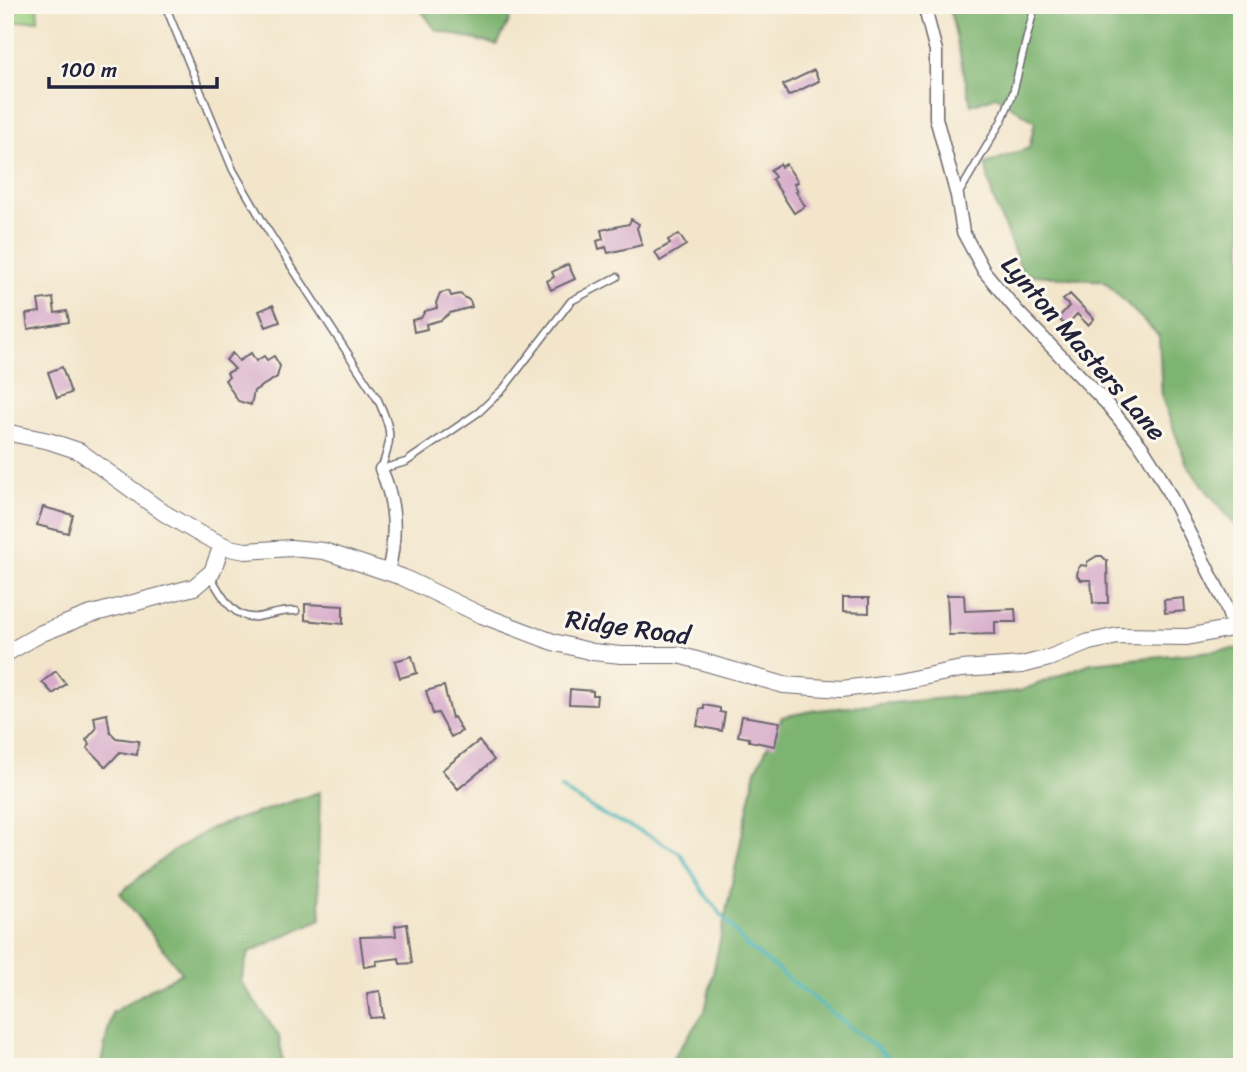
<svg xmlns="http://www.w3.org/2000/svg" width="1247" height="1072" viewBox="0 0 1247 1072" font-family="Sriracha,sans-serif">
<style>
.green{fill:#9dd283;stroke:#607a5f;stroke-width:2}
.forest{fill:#7eb471;stroke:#506b56;stroke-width:2}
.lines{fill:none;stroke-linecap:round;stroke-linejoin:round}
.stream{stroke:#41b2b8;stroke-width:3.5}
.building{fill:#d7acca}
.lane-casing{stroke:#6b666d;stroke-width:9}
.street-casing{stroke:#6b666d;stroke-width:15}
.secondary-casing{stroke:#6b666d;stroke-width:18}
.lane{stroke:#fff;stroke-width:6}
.street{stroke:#fff;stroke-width:12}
.secondary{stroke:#fff;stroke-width:16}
.labels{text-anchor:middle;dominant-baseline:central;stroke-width:6;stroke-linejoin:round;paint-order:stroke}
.street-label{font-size:26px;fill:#22223b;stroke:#fbf7ec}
</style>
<rect width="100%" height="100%" fill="#fbf7ec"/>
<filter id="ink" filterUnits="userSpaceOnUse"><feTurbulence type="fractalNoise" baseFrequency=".0143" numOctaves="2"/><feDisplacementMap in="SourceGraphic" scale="14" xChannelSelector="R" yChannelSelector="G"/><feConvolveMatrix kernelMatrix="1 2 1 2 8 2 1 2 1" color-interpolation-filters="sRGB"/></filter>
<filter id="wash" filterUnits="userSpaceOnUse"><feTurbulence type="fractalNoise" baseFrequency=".00686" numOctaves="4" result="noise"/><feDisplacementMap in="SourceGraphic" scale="28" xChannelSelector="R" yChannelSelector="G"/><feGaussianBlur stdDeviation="1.57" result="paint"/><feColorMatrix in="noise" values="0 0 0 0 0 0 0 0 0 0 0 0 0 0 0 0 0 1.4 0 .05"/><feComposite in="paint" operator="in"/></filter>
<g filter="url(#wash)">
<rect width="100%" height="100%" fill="#f2e5ca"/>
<path class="green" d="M5,5H37L38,20L5,23Z"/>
<path class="forest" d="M417,5H505L510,19L497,45L436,30Z
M949,5H1242V533L1197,479L1186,462L1162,398L1159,336L1104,281L1023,274L993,198L985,164L1029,148L1035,122L996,96L971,105Z
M1242,648V1067H667L705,1011L756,770L782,717L817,710L1020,691L1091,663Z
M320,792L318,868L321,919L248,953L241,982L279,1036L283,1067H100L112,1013L154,987L182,973L120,893L169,854L211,828Z"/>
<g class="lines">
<path class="stream" d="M560,788L602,814L650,836L680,853L707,897L746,945L901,1067"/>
</g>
<g id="blocks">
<path class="building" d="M814,70L819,81L788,96L783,85Z
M780,164L781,167L786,164L798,182L794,184L798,191L796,192L805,206L794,213L772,179L775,177L770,170Z
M631,219L639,224L637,228L642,245L608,253L606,247L599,249L597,241L603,239L601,230L629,224Z
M679,234L686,245L660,261L655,252L670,244L668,240Z
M568,264L575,279L551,290L547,281L554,277L552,272Z
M449,291L451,296L460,294L470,301L472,307L450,313L441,320L426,324L427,329L414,332L412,320L421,318L425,311L437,308L436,303L440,293Z
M1070,294L1094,319L1088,325L1077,314L1066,326L1058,318L1069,306L1063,300Z
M53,298L55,313L67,311L69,322L28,329L26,314L40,312L38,300Z
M273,305L280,322L266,327L259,311Z
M232,353L239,361L251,353L256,361L264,356L267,360L274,356L280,366L277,377L254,391L251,405L238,401L225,380L229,377L227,373L235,369L226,360Z
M62,367L71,393L57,398L48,372Z
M43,507L73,515L68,533L37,525Z
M1097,556H1102L1107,561L1108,603H1093L1091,580H1081L1077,576L1078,569L1081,565L1087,566V562Z
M947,595H964L965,611L1015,609L1016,622H995V634L949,635Z
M843,598H869V613L843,612Z
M1184,598L1185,611L1165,613L1164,600Z
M305,604L343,606V624L305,620Z
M412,656L417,673L400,678L395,661Z
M56,671L66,684L53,694L42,682Z
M444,686L452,718L454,717L462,731L451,737L438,713L433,714L426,691Z
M570,689L593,691V695H597L596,705L569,704Z
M704,705L720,708V712L725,713L722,731L697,726L700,709H704Z
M107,714L110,732L116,738L139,741L137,755L120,752L106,767L87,748L90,745L86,740L96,729L94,717Z
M742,716L780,722L775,746L749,741V738L738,736Z
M479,741L494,760L458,789L442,770Z
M407,924L412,963L400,964L399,958L376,961L377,965L364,967L360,937L396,936L395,926Z
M380,991L383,1017L370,1018L367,993Z"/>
</g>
</g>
<g filter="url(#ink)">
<use href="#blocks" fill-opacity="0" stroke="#6b666d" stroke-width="2"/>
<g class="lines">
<defs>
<path id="lane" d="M165,5L233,170L267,229L378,400C392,430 393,438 381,469
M958,195L1002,120L1013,93L1035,5
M381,469L406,462L479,412L504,388L571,301L617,277
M210,576C221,593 232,620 257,617C271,615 282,610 296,611"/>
<path id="street" d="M924,5L936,51V118L957,196L963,232L984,271L1018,312L1106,403L1142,447L1158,472L1225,603L1233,627
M381,469C396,503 397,535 388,572"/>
<path id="secondary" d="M5,432L49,441L79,451L164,513L198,533L229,548L246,551L291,548L324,551L402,577L479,614L553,642L593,652L621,655H679L784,685L842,689L898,682L961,669L1022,665L1049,658L1089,642L1118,636L1187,637L1242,626
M5,654L42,633L88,615L194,587L212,572L222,545"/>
</defs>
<use href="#lane" class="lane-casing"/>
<use href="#street" class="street-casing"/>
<use href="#secondary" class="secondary-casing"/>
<use href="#lane" class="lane"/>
<use href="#street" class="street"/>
<use href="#secondary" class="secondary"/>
</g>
</g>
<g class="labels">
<g class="street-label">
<text transform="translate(1084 348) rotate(49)">Lynton Masters Lane</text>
<text transform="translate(628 627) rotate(8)">Ridge Road</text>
</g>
</g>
<rect width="1247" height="1072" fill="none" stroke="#fbf7ec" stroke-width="28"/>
<path d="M49 77v10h168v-10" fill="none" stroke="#22223b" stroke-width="3.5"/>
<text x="60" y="77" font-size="21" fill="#22223b" stroke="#fbf7ec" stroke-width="5" paint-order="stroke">100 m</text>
</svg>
